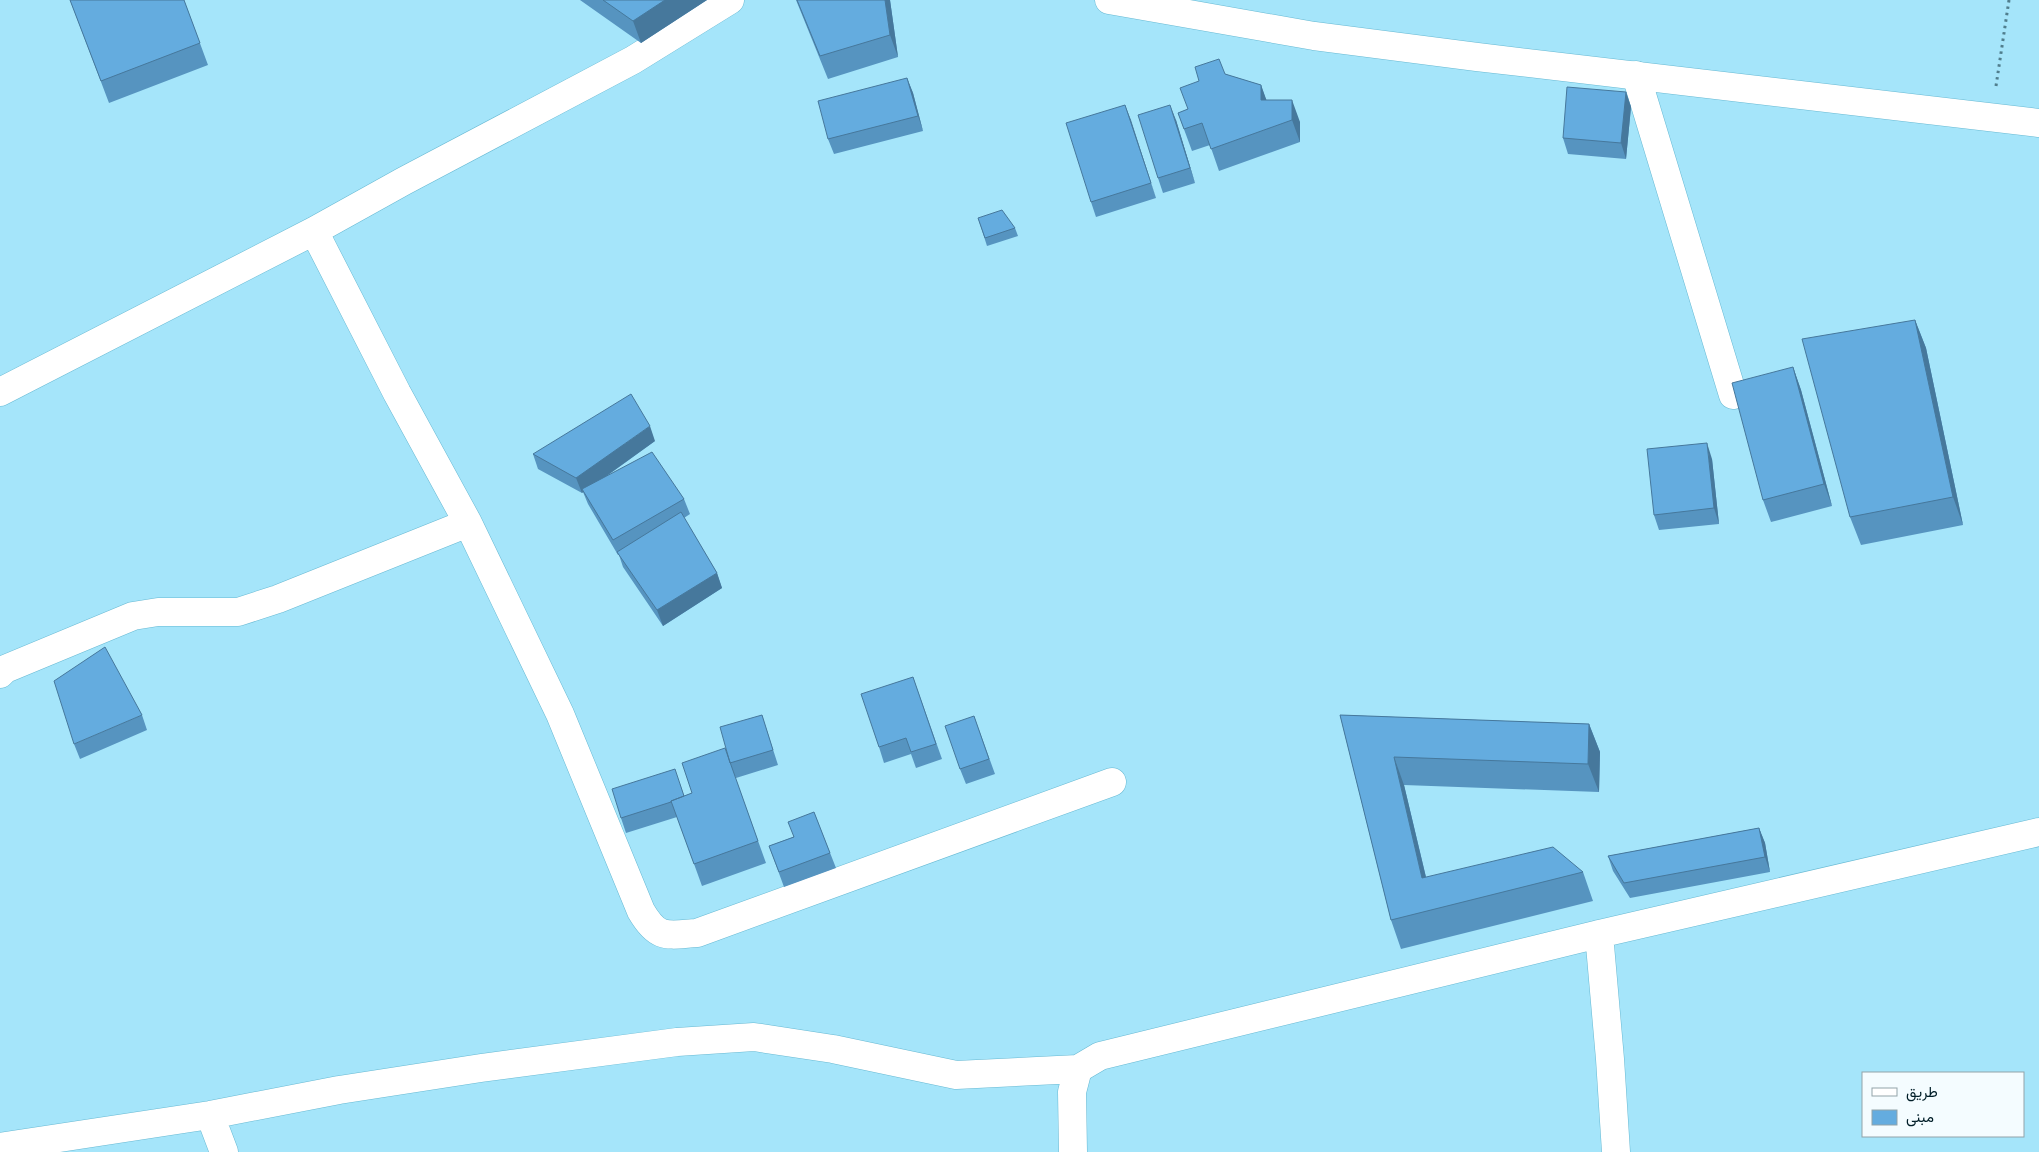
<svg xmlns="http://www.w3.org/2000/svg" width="2039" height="1152" viewBox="0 0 2039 1152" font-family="'DM Sans',Vazirmatn,sans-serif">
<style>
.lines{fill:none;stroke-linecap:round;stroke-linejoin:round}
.minor-casing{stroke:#67b9d3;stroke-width:29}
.tertiary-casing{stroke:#67b9d3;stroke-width:29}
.path{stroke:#507e8d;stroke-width:3;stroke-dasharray:2.5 4;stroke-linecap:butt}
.minor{stroke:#fff;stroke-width:28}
.tertiary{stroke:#fff;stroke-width:28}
.wall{fill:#5694c0}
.shaded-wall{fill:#46789c}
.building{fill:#64acdf;stroke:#46789c}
</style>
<rect width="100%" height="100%" fill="#a5e5fa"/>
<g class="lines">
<defs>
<path id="minor" d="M1636,75L1733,395
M314,231L397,393L468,523L560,714L641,911C658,940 667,935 697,933L1112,782
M0,392L314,231L404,181L633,60L730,0
M0,674L5,669L133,616L158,612H238L278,599L468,523
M1599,934L1610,1059L1616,1152
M210,1115L224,1152
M0,1147L210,1115L339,1090L481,1068L677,1042L754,1037L833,1049L956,1075L1078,1069
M1073,1152L1072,1092L1078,1069L1100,1056L1599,934L2039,832"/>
<path id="tertiary" d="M1109,0L1314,36L1477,57L2039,123"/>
</defs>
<use href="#minor" class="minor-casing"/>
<use href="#tertiary" class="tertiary-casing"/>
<path class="path" d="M1996,86L2009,0"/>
<use href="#minor" class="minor"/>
<use href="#tertiary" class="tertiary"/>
</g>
<path class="wall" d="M70,0H184L208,65L109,103Z
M580,0H707L641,43Z
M796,0H890L898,57L828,79Z
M1225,74L1261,85L1266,100L1300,122V142L1219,171L1210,145L1192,151L1178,113L1188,109Z
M907,78L913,93L923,131L834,154L828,139Z
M1626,92L1631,107L1626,159L1568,154L1563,138Z
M1125,105L1156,198L1096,217L1091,202Z
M1176,120L1195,183L1163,193L1158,178Z
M978,218L1015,228L1018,236L987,246Z
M1915,320L1926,348L1963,525L1861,545L1850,517Z
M1793,367L1801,390L1832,506L1771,522L1763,500Z
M655,441L604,478L684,499L690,514L684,518L717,573L722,588L663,626L623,567L619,555H618L588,504L583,492L582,493L538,469L533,454Z
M1712,459L1719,524L1659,530L1654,515Z
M913,677L942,759L916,768L911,754L884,763L879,747Z
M142,715L147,730L80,759L74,744Z
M762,715L778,765L736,778L734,774L766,863L702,886L677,817L626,833L621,818L680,784L684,796L692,793Z
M1340,715L1589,724L1600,752L1599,792L1404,785L1426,877L1583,872L1593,901L1401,949L1391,920Z
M974,716L995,774L966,784L960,769Z
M814,812L836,868L784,887L769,846L793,837Z
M1759,828L1765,843L1770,872L1630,898L1613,871L1608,856Z"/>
<path class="shaded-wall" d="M665,0H707L641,43L633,21Z
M885,0H890L898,57L890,35Z
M907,78L913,93L923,131L918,116Z
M1261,85L1269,107L1261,100Z
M1626,92L1631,107L1626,159L1621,143Z
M1292,100L1300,122V142L1292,120Z
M1125,105L1131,120L1156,198Z
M1170,105L1176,120L1195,183L1190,168Z
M1915,320L1926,348L1963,525L1953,497Z
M1793,367L1801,390L1832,506L1824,484Z
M650,426L655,441L584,492L582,489L583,492L582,493L576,478Z
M1707,443L1712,459L1719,524L1714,508Z
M717,573L722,588L663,626L657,610Z
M1589,724L1600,752L1599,792L1588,764Z
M1394,757L1404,785L1433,907L1422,878Z
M1759,828L1765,843L1770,872L1765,857Z"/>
<path class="building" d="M70,0H184L200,43L101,81Z
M603,0H665L633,21Z
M797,0H885L890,35L820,56Z
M1219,59L1225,74L1261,85V100H1292V120L1211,149L1202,123L1184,129L1178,113L1188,109L1180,88L1199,81L1195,67Z
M907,78L918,116L828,139L818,101Z
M1567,87L1626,92L1621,143L1563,138Z
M1125,105L1151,183L1091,202L1066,123Z
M1170,105L1190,168L1158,178L1138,115Z
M1002,210L1015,228L985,238L978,218Z
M1915,320L1953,497L1850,517L1802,339Z
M1793,367L1824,484L1763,500L1732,383Z
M631,394L650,426L576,478L533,454Z
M1707,443L1714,508L1654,515L1647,449Z
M652,452L684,499L613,540L582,489Z
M681,512L717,573L657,610L617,552Z
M105,647L142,715L74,744L54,681Z
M913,677L936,744L911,752L906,738L879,747L861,694Z
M762,715L773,750L730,763L720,727Z
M1340,715L1589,724L1588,764L1394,757L1422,878L1553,847L1583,872L1391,920Z
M974,716L989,759L960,769L945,726Z
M725,748L758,841L694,864L671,801L692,793L682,763Z
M675,769L684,796L671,801V802L621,818L612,789Z
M814,812L830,853L779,872L769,846L794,837L788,822Z
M1759,828L1765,857L1624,883L1608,856Z"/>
<rect x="1862" y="1072" width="162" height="65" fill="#f4fcff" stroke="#92a3a9"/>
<rect x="1872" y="1088" width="25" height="8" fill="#ffffff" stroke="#92a3a9"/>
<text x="1906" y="1097" font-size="15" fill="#001e28">طريق</text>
<rect x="1872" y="1110" width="25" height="15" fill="#64acdf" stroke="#92a3a9"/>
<text x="1906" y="1122" font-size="15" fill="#001e28">مبنى</text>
</svg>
